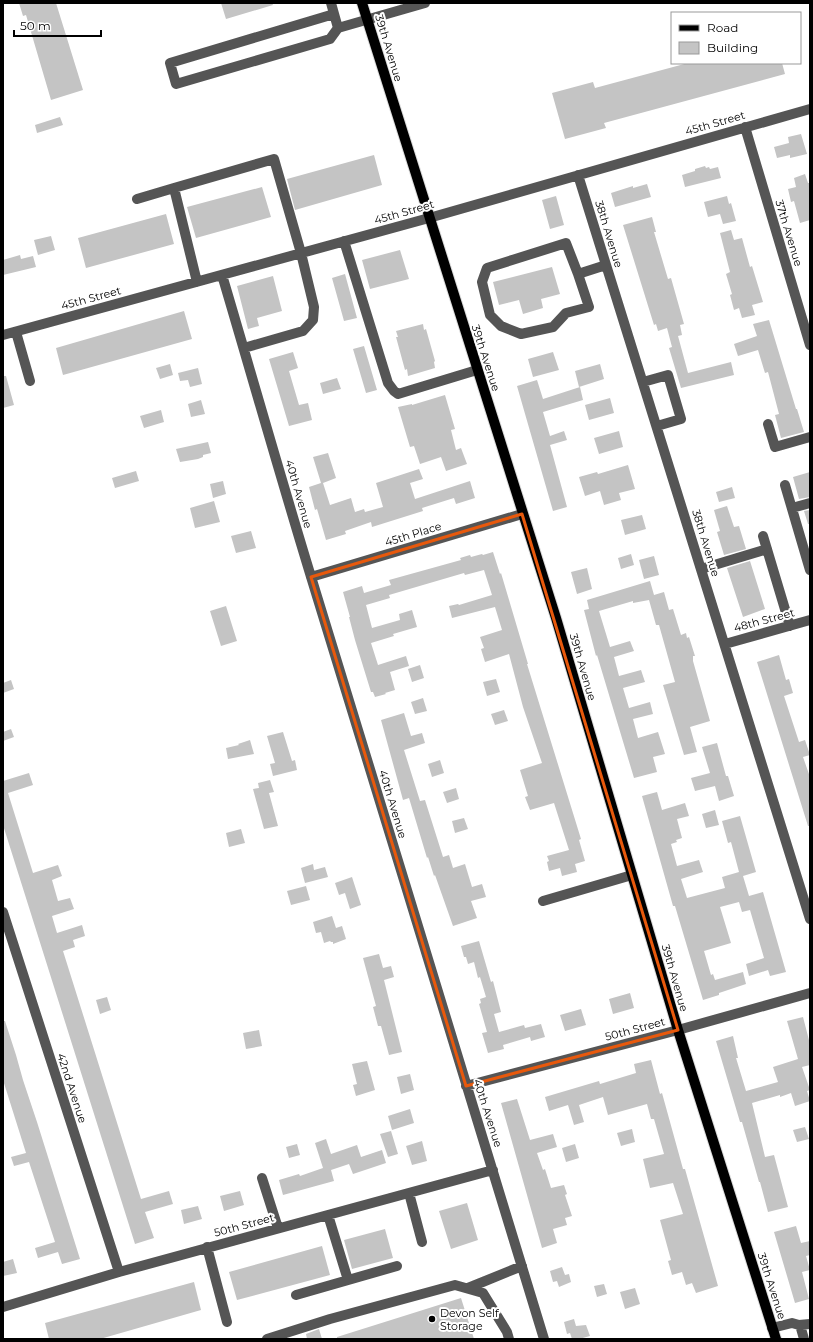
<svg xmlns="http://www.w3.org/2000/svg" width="813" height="1342" viewBox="0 0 813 1342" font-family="Montserrat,sans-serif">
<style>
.building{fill:#c4c4c4}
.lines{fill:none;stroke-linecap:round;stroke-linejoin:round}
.major-casing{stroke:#dbdbdb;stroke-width:12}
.minor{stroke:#555;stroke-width:10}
.major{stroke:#000;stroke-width:10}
.marked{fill:none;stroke:#e8590c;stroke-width:3;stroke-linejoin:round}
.poi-dot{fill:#000;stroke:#fff;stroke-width:1.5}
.labels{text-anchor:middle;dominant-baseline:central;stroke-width:4;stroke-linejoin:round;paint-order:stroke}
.street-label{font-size:11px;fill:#000;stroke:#fff}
.poi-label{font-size:11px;fill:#000;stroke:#fff;text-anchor:start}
</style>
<rect width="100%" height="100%" fill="#fff"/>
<path class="building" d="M19,3H56L83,90L51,100L26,15L23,16Z
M221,3H272L273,5L226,19Z
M688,63H782L785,74L604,123L606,128L565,139L552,93L593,82L595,88Z
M60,117L63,125L37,133L35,125Z
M801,134L807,154L790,158V155L777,158L774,147L789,143L788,137Z
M374,155L382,185L295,210L287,179Z
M705,166L706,168L709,167L710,169L718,167L721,178L685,187L682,175L695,171V169Z
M805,174L808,183H810V220L800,223L794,201L791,202L788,189L796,187L794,178Z
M647,184L651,197L615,207L611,193L633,186V188Z
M262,187L271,217L196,238L187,207Z
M556,196L564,225L550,229L542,200Z
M727,196L729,204L731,203L736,221L723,224L720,214L708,217L704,202Z
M166,214L174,244L86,268L78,238Z
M652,217L656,232H654L668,279L671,278L684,324L680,325L682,335L678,336L688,373L731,362L734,375L681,388L669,348L672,347L667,328L658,331L656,324L654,325L623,225Z
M731,230L734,240L742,238L750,267L752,266L763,302L752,305L755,315L742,318L739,308L734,310L730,295L732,294L726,274L730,272L720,233Z
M51,236L55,250L38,255L34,240Z
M400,250L409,279L370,289L362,260Z
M20,255L21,259L33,256L36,267L3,275V260Z
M552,267L560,294L541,299L543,308L523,314L519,300L499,305L493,282Z
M345,274L357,318L344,321L332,278Z
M273,276L282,311L257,318L259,326L248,329L237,286Z
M184,311L192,339L63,375L56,348Z
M769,320L796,409H797L804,432L781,438L775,415L779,414L768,372L765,373L758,350L738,356L734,344L757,336L753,324Z
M423,324L424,330L426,329L435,361L434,362L435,368L408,376L407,369L405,370L396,337H398L396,331Z
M364,346L377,390L366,393L353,349Z
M293,352L298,368L289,371L299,405L308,403L312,420L289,426L269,359Z
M553,352L559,370L533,377L528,359Z
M170,364L173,375L160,379L156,368Z
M600,364L604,379L579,387L575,371Z
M198,368L202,384L190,387L188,380L180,381L178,373Z
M3,376H6L14,405L3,408Z
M337,378L341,389L323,394L320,383Z
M537,380L543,399L580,387L583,400L543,412L550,436L564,431L567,440L550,445L567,507L553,511L517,386Z
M445,395L455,429L451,430L456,450L461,448L467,464L446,471L441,457L420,464L414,446L410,447L398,407L412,404V405Z
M610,398L614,413L589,420L585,405Z
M201,400L205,414L191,417L188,404Z
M161,410L164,422L144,428L140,416Z
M619,431L623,447L599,454L594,438Z
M208,442L211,453L203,455V457L198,459L180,462L176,449Z
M328,453L336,478L323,483L330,505L351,498L355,512L364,509L365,512L383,507L376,483L419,469L423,479L410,483L415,499L470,481L475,498L456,504L454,498L422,508L423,511L372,527L371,522L345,531L346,534L326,540L317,509L315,510L309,487L321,483L313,457Z
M628,465L635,489L619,493L621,500L604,505L600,491L585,496L579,477L597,472L598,474Z
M136,471L139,481L115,488L112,478Z
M810,472V497L799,499L793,477Z
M223,481L226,494L213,498L210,484Z
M732,487L735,498L719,502L716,492Z
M214,501L220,522L195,528L190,508Z
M727,506L734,527L739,526L746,549L724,555L717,532L720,531L714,510Z
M810,510V524H808L804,511Z
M642,515L646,529L625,535L621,520Z
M251,531L256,548L236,553L231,536Z
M493,552L500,574L501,573L528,664H527L581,839L579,840L585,861L575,864L577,872L562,876L560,868L549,871L547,862L549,861L547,856L569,850L554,803L530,810L525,797L528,796L520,770L542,763L523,707L509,654L485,662L481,649L484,648L480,637L502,630L495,607L452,618L449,606L458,604L459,605L492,595L484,570L465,575L464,573L423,585L389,595L390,598L366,605L372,628L400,620L399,614L412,610L417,627L393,634L394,636L371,643L378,665L406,656L409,666L390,672L395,690L385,693L386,694L375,697L373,692H371L355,640L349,617H350L343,592L362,586L364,593L391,585L389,580L461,560L460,558L470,555L471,557L482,554L483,555Z
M631,554L634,565L621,569L618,558Z
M654,556L659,575L644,579L639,560Z
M750,561L765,609L743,617L727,568Z
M587,568L592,589L577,594L571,572Z
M650,581L654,595L664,592L669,610L673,609L681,635L686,633L687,638L689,637L695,656H693V661L710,721L690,727L697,752L684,755L663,685L675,682L659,625H656L649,600L633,603V601L599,611L610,647L630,641L634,651L614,657L619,676L641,670L645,682L623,688L629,708L650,702L653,714L633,719L638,738L658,732L665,754L653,757L657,772L634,778L597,655L596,656L584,610L589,609L587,600Z
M226,606L237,641L221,646L210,611Z
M779,655L786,680L789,679L793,693L784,696L799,742L805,740L810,755L803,757L810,777V826H808L757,662Z
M420,665L424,678L412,682L408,669Z
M496,679L500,692L487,696L483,682Z
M11,680L14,689L3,693V683Z
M423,698L427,711L415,714L411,702Z
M504,710L508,721L495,725L491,714Z
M404,713L411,736L422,733L425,743L404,750L420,801L425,800L443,857L449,855L453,868L465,864L472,887L482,884L486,897L471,901L477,918L453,926L435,875L434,876L428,857L427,858L409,798L403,800L381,720Z
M11,729L14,737L3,741V732Z
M283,732L292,761L295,760L297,770L273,776L270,764L275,763L267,736Z
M250,740L254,754L228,759L226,748L239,745L238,744Z
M717,743L726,776H728L734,796L719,801L715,786L695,791L691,778L710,773L702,747Z
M440,760L444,773L432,777L428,764Z
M29,773L33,785L8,793L33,873L58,865L62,876L52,880L58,901L70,898L74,909L52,916L57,933L82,925L85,936L73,940L75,947L63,951L141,1199L169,1191L173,1204L145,1212L154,1238L135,1244L3,825V781Z
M270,780L274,792L269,793L278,826L264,829L253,789L259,788L258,783Z
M456,788L459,799L447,803L443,792Z
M657,792L662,810L685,803L689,816L677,819L682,838L676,840L677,842L671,844L677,866L699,860L703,872L681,879L687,898L725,888L722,877L739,872L731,842L728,843L722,821L740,816L756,872L743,876L749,896L763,892L786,972L770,976L768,970L749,976L746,964L764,958L750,910L742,912L739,902L720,907L731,943L704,951L711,975L713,974L715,980L743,972L746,984L719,993V995L703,1000L675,906H673L642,796Z
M715,810L719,825L706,828L702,814Z
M464,818L468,829L455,833L452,821Z
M241,829L245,843L229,847L226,833Z
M313,864L314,870L325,867L328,877L305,883L301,868Z
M352,877L361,905L350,909L345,893L339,895L335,883Z
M306,886L310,900L291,905L287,891Z
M332,916L336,928L342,926L346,939L333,944V942H331L330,941L324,943L321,932L316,933L313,922Z
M479,941L491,982L493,981L501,1012L494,1014L499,1032L524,1025L525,1028L541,1024L545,1037L531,1041L530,1037L503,1045L504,1049L488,1053L482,1033L487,1032L479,1004L481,1003L480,999L486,997L480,977L478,978L474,962L468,964L466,957H464L461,946Z
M379,954L383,968L391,966L394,977L384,980L402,1052L389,1055L381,1026H378L373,1007L376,1006L363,958Z
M630,993L634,1008L613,1014L609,999Z
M107,997L111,1010L100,1014L96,1000Z
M581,1009L586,1025L565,1031L560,1015Z
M803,1017L810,1044V1065L802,1067L810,1090L807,1091L810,1101L795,1106L791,1093L780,1097V1095L752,1103L765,1157L774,1155L788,1207L768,1212L760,1182H759L742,1122H740L716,1041L733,1036L738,1058H736L746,1091L778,1082L773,1067L798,1059L787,1021Z
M3,1021H5L16,1055L23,1080L37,1122L80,1259L62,1264L58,1252L38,1258L35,1248L55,1242L29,1162L14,1166L11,1157L26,1153L3,1080Z
M259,1030L262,1046L246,1049L243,1033Z
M651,1060L660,1094L662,1093L683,1169H685L718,1286L696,1293L692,1283L686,1285L682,1272L672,1275L668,1261L671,1260L660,1220L683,1214L673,1183L650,1188L643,1159L664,1154L654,1119H651L647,1104L608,1115L603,1097L579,1105L584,1122L574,1125L568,1105L549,1111L545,1097L599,1081L600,1084L636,1073L634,1064Z
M367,1061L375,1090L356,1096L353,1085L357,1084L352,1064Z
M410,1074L414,1090L401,1094L397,1077Z
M517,1099L530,1140L553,1134L557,1147L537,1153L543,1170L545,1169L551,1188L564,1185L567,1194L565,1195L572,1216L565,1218L567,1225L553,1229L557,1243L542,1248L501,1103Z
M410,1109L414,1123L392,1130L388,1116Z
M805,1127L809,1139L797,1142L793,1130Z
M632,1129L635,1142L621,1146L617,1133Z
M391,1131L398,1154L388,1157L380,1134Z
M326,1139L331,1154L357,1145L361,1157L382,1150L386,1163L353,1174L349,1164L331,1170L334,1181L283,1195L279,1180L299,1174L300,1176L323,1168L315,1143Z
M422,1141L427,1161L412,1165L406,1146Z
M297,1144L300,1155L289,1158L286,1147Z
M575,1144L579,1158L566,1162L562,1148Z
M240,1191L244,1205L224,1211L220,1196Z
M467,1203L478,1240L451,1249L439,1211Z
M198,1206L202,1219L184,1224L181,1210Z
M796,1226L801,1243L810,1241V1255L806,1256L810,1270L802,1272L809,1299L795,1303L774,1232Z
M385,1229L393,1258L352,1269L344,1240Z
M322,1246L330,1275L237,1300L229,1272Z
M13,1259L17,1273L3,1276V1262Z
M562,1267L565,1275L569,1274L571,1282L559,1287L557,1281L553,1282L550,1271Z
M194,1282L201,1310L100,1339H49L45,1323Z
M604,1284L607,1294L597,1297L594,1286Z
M635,1288L640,1304L625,1309L620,1292Z
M461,1298L474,1339H337V1337Z
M574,1319L576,1326L586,1325L590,1336L579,1339H572L570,1333L567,1334L564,1322Z
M319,1329L322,1339H307L306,1334Z"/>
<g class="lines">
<defs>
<path id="major" d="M362,3L556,618L678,1030L776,1339"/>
</defs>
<use href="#major" class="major-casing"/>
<path class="minor" d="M331,3L338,28L425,3
M334,14L170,63L176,84L330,39L338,28
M745,127L810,345
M578,175L810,919
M137,199L174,188
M344,241L388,383L394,391L398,394L477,370
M578,274L589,307L566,313L553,327L521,334L501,326L490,315L482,282L487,268L566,243L578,274L606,265
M222,275C252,376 281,479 312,580C389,833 468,1086 544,1339
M197,282L174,188L274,159L301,253L314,307L313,320L303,331L244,348
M16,332L30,381
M3,335L429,218L810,109
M643,382L668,375L681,419L657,426
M768,424L775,447L810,437
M785,485L810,570
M792,508L810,503
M763,536L790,626
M701,569L767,549
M311,577L522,514
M725,644L810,620
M543,901L632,875
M3,912L119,1272
M466,1086L678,1030L810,993
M262,1178L278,1228
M409,1193L422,1242
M328,1215L348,1280
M207,1247L227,1322
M468,1288L522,1266
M296,1295L397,1266
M3,1307L119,1272L493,1170
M800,1325L804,1339
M772,1328L792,1323L799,1325L810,1324
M267,1339L330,1319L455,1285L483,1293L507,1332L509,1339"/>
<use href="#major" class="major"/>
</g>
<path class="marked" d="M522,514L678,1030L466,1086L311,577Z"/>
<circle class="poi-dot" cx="432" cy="1319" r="4"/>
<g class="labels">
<g class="street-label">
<text transform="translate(389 48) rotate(73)">39th Avenue</text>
<text transform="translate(715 123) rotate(-16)">45th Street</text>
<text transform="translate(404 212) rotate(-16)">45th Street</text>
<text transform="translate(789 233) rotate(73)">37th Avenue</text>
<text transform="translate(609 234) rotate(73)">38th Avenue</text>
<text transform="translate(91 298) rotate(-15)">45th Street</text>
<text transform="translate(486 358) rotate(72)">39th Avenue</text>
<text transform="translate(299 494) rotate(74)">40th Avenue</text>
<text transform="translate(413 534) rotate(-17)">45th Place</text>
<text transform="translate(706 543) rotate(73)">38th Avenue</text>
<text transform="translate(764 620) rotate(-15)">48th Street</text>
<text transform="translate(583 667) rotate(74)">39th Avenue</text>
<text transform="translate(393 804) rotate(73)">40th Avenue</text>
<text transform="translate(675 978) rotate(74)">39th Avenue</text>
<text transform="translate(635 1029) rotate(-15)">50th Street</text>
<text transform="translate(72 1088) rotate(72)">42nd Avenue</text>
<text transform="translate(488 1113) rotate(72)">40th Avenue</text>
<text transform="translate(244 1225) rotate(-15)">50th Street</text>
<text transform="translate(772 1286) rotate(72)">39th Avenue</text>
</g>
<g class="poi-label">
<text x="440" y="1313">Devon Self<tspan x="440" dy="13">Storage</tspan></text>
</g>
</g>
<rect width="813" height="1342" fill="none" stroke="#000000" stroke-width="8"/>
<rect x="671" y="12" width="130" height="52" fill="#ffffff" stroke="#999999"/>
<rect x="679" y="25" width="20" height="6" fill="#000000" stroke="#999999"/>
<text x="707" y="32" font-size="12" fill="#000000">Road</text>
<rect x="679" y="42" width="20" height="12" fill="#c4c4c4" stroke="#999999"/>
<text x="707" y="52" font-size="12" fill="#000000">Building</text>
<path d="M14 30v6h87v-6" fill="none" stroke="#000000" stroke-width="2"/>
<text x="20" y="30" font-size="12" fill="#000000" stroke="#ffffff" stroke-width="3" paint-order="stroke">50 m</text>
</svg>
